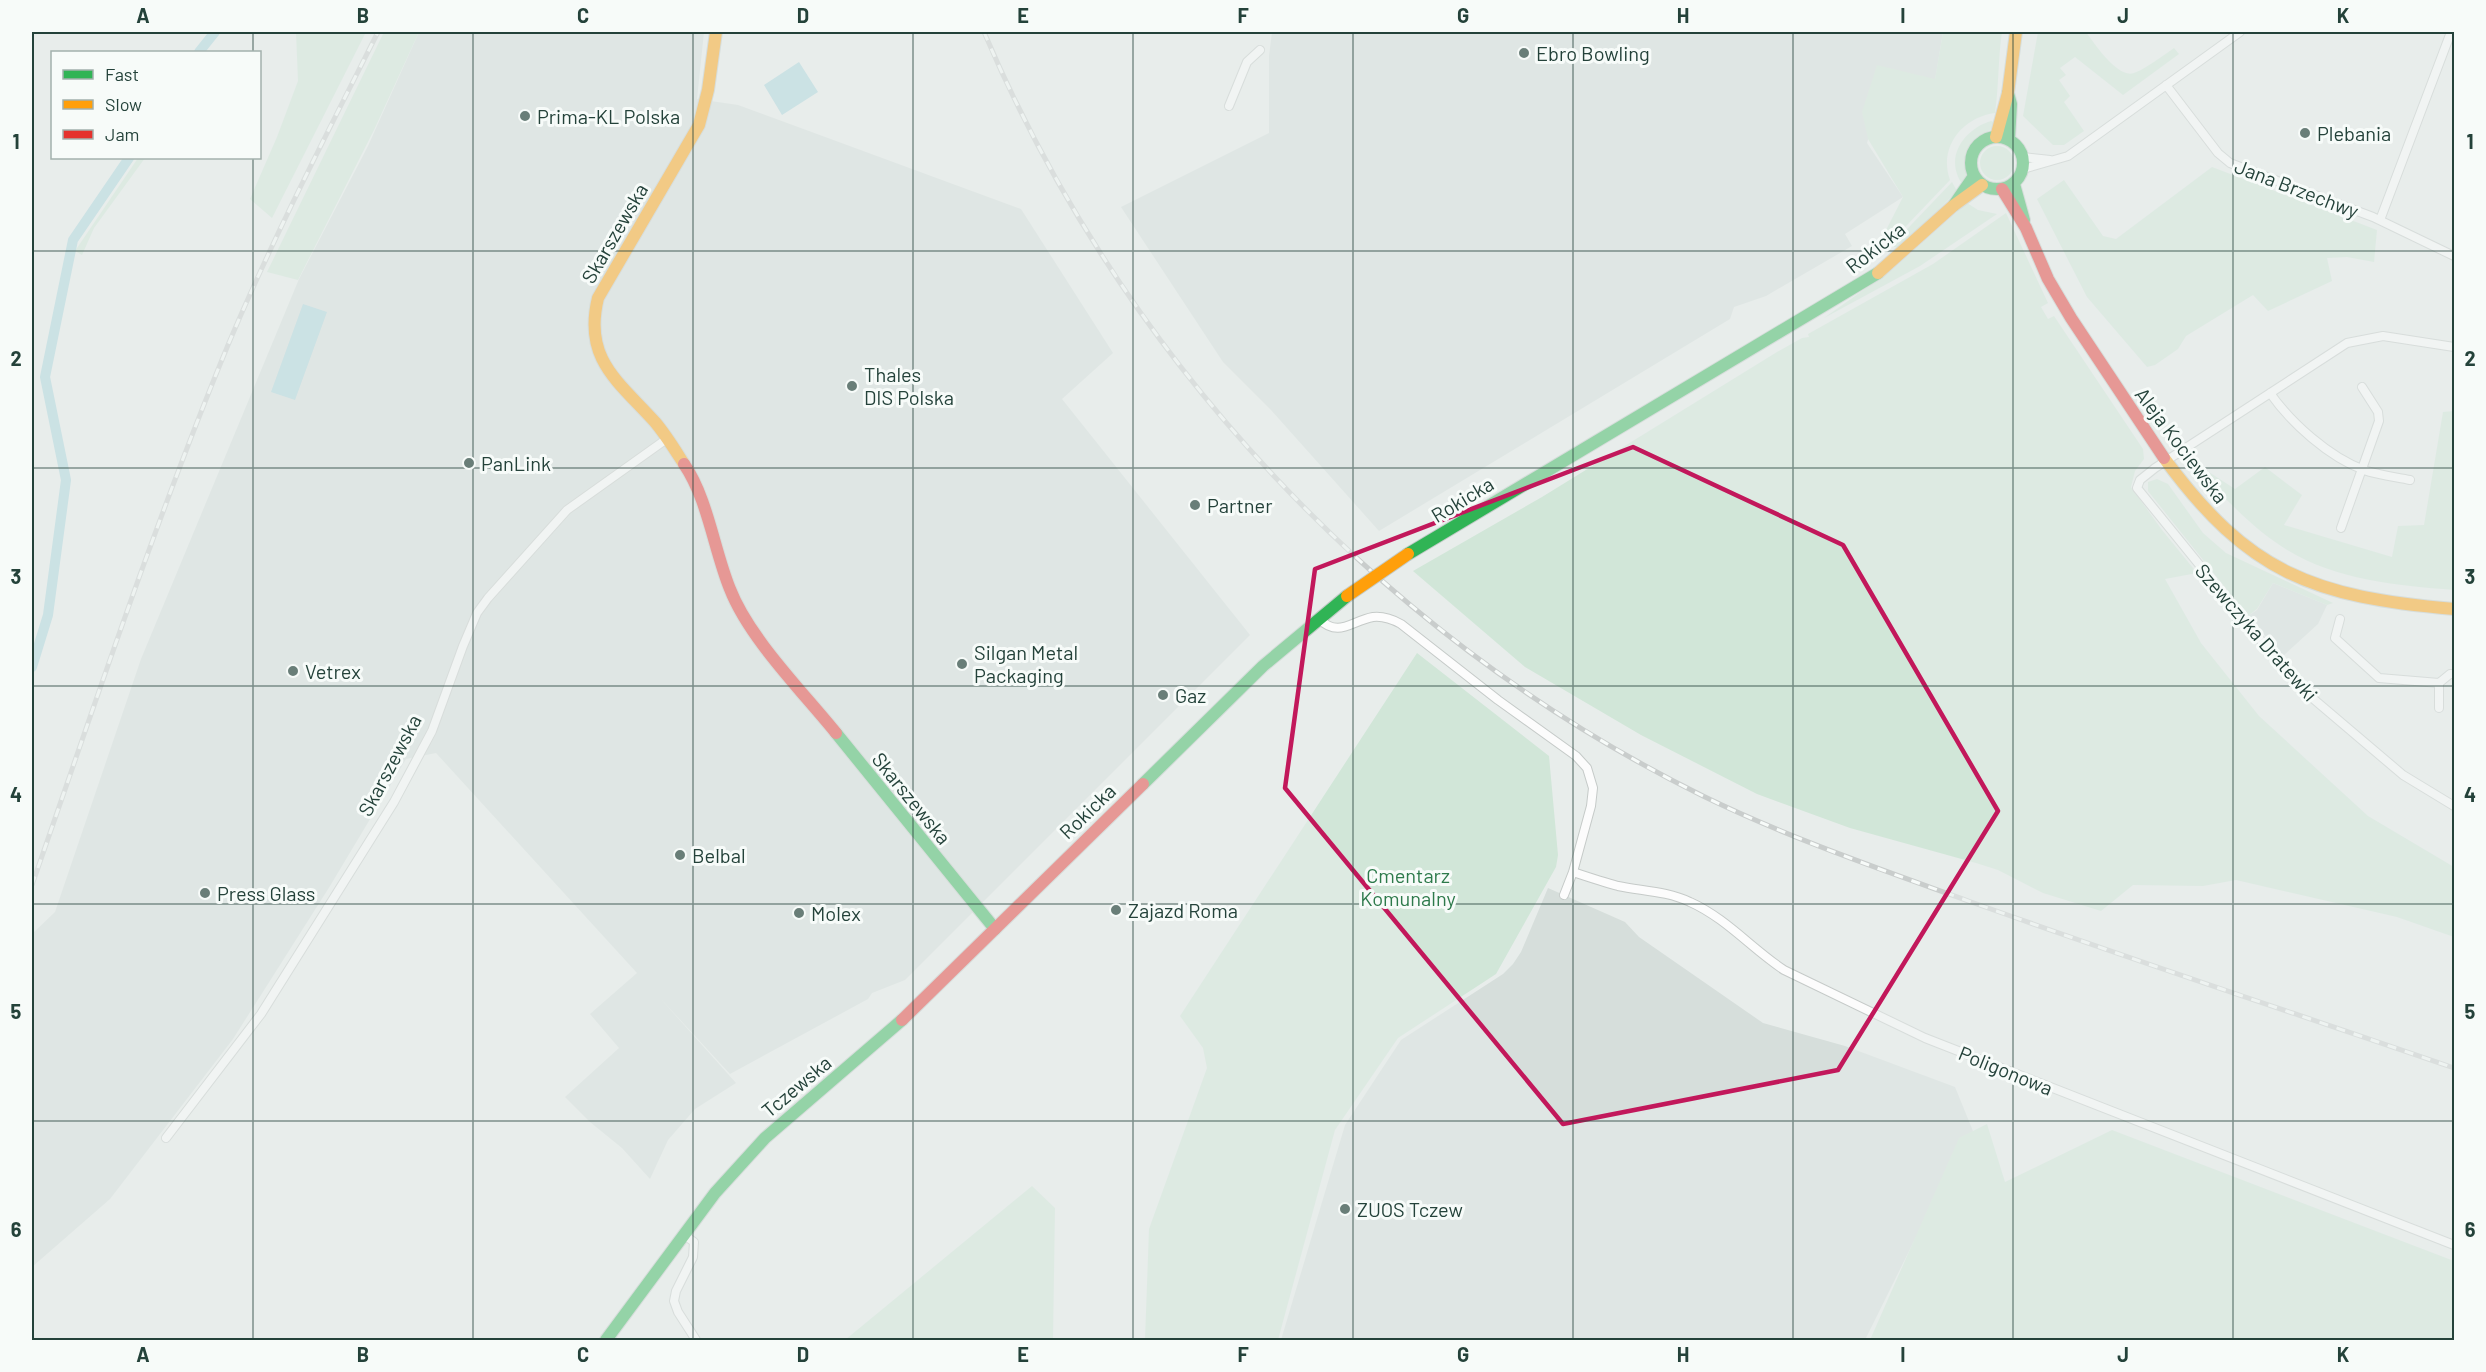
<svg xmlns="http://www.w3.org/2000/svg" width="2486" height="1372" viewBox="0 0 2486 1372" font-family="Barlow,sans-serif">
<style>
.built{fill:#d6dedb}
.green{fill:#d1e6d8}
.water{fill:#a9d4db}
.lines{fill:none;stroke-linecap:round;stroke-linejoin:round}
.canal{stroke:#a9d4db;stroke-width:10}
.street-casing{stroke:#c5cac8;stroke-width:10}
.fast-casing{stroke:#c3cbc8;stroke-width:14}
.slow-casing{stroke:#c3cbc8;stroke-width:14}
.jam-casing{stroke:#c3cbc8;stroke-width:14}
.street{stroke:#fcfcfc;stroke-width:8}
.fast{stroke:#30b455;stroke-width:12}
.slow{stroke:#ff9f0a;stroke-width:12}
.jam{stroke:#e5322d;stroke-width:12}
.rail-casing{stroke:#c9cdcc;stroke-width:5}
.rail{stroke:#f7fbf9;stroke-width:3;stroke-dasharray:9;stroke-linecap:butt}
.slow-bridge-casing{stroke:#c3cbc8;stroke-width:14;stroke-linecap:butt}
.slow-bridge{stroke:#ff9f0a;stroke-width:12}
.marked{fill:none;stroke:#c2185b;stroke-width:4.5;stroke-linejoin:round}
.grid{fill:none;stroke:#24423a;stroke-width:1.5;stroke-opacity:0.55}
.poi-dot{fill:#697e78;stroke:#f7fbf9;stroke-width:2}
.labels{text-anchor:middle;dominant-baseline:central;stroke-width:6;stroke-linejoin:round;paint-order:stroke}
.poi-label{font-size:20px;fill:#24423a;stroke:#f7fbf9;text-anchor:start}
.street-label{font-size:20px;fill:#24423a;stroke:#f7fbf9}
.park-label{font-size:20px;fill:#2d7a4b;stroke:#f7fbf9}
.neatline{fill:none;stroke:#24423a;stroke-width:2}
.grid-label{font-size:20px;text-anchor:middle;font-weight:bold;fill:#24423a}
</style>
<rect width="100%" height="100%" fill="#e8edeb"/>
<path class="built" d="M419,32H704L697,99L738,105L1021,209L1113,353L1062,399L1250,635L905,980L872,993L868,999L730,1074L660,998L736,1083L695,1109L668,1140L650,1179L622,1148L590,1122L565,1097L619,1048L590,1014L637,973L436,753L406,759L330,886L233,1039L110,1199L32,1267V934L55,912L141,659L299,279L368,146Z
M1272,32H1943L1935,80L1888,70L1867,143L1903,197L1845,234L1852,246L1766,296L1734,307L1730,319L1379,531L1271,410L1223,362L1121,207L1269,133V56Z
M2273,583L2327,605L2318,624L2283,656L2248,616L2257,610Z
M1548,888L1625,922L1639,937L1763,1023L1845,1046L1955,1087L1975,1136L1917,1235L1865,1340H1281L1345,1125L1401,1040L1503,974L1513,964L1521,952Z"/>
<path class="green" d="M296,32H366L272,218L250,199L277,137L298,81Z
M384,32H419L374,130L298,280L267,272Z
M1943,32H2002C1998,58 1999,85 1995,113C1963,117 1938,147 1950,180L1888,245L1883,236L1903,197L1868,139L1862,112L1877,65L1935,79Z
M2038,32H2086C2094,43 2118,79 2134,73C2144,70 2164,55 2174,48L2179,54L2123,95L2075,57L2060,68L2066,75L2059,80L2070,96L2064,102L2084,131L2064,145H2053L2023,116Z
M1991,121L1996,123C1990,134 1977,135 1971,146C1965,159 1970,172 1963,185C1943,158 1964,129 1991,121Z
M1980 163a17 17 0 1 1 34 0a17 17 0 1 1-34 0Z
M138,158H145L94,228L82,255L75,251Z
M2212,167L2377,230L2374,262L2347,257L2327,258L2332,281L2268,311L2253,295L2186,336L2178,349L2155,365L2147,367L2087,297L2037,199L2064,180L2103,236L2116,239Z
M1952,182L1957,191L1904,245L1899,248L1891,246Z
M1967,203L1978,210L1997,214L1920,266L1824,318L1893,269Z
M2006,213L2048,303L2041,307L2048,319L2054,316L2143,449L2144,459L2135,471L2131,487L2162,530L2197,573L2165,579L2201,643L2259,716L2368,816L2454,867V937L2397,917L2236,880L2203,886L2133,885L2101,911L2043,893L1998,870L1976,863L1850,828L1757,794L1641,735L1525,667L1413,571L1542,497L1777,352L1802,338L1809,337L1808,334L1933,264Z
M2454,411V590C2395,585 2332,580 2281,546C2249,525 2222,495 2196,468L2198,465L2235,489L2265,467L2302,495L2284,525L2392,557L2398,526L2424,525L2443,412Z
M2157,479L2168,484L2203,533L2226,553L2333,603L2327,605L2273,583L2257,609L2248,616L2148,491V482Z
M1417,653L1549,756L1558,855L1556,867L1496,974L1398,1038L1335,1130L1278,1340H1145L1149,1229L1207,1068L1203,1048L1180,1016Z
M1987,1124L2005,1182L2112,1130L2454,1261V1340H1870L1959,1138Z
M1032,1186L1055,1208L1053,1340H845Z"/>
<path class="water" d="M799,62L818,92L782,115L764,85Z
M303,304L327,312L295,400L271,392Z"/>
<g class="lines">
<path class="canal" d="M199,52L215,32
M32,667L48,615L66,480L45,377L73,240L129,158"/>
<defs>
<path id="street" d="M2166,85L2218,153L2230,163L2373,217L2454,256
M1229,106L1247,62L1260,50
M2023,157L2050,160
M2023,169L2068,156L2240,32
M2380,220L2451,32
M2454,347L2383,336L2347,343L2155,468L2140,480L2137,488L2297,685L2403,775L2454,806
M2270,393C2291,423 2329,457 2364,470C2378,475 2395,477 2410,480
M2341,528L2379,421L2378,412L2362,387
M1319,619C1339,638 1351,621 1373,617C1382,616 1392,619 1401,624L1498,700L1576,756L1587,768L1593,788L1591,806L1573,872L1564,895
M2340,619L2335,638L2379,678L2439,683L2450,674H2454
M2439,683V708
M1573,872C1588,877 1603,882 1618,886C1642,891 1667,891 1690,902C1726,918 1752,949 1784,970L1925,1038L2454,1245
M166,1138L261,1014L394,802L432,731L463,646L477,613L488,598L567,510L668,438
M684,1235L694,1242L693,1257L676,1291L674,1301L678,1312L696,1340"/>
<path id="fast" d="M2008,93L2011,104L2009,139
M1971 163a26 26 0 1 1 52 0a26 26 0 1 1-52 0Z
M2014,184L2024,220
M1954,205L1974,176
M1408,554L1878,273
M836,733L995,929
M1143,784L1263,666L1347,596
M606,1340L715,1193L765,1138L902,1020"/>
<path id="slow" d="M1996,137L2008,93L2016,32
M1878,273L1953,206L1982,185
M2164,458C2249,574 2314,597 2454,609
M684,464C675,450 666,435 655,422C618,381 583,359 598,298L699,125L708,90L716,32"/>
<path id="jam" d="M2002,189L2026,228L2048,279L2071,318L2164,458
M684,464C708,499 714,550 730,589C749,638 802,691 836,733
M902,1020L1143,784"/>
</defs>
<use href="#street" class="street-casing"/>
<use href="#fast" class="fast-casing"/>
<use href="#slow" class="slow-casing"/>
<use href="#jam" class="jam-casing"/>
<use href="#street" class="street"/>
<use href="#fast" class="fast"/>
<use href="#slow" class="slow"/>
<use href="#jam" class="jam"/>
<defs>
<path id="rail" d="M984,32C1124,361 1382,637 1703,796C1791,839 1883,870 1974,903C2133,960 2294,1013 2454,1068
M32,885C95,704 155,522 228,345C273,238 326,135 378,32"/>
</defs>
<use href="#rail" class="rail-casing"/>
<use href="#rail" class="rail"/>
<defs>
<path id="slow-bridge" d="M1347,596L1408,554"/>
</defs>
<use href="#slow-bridge" class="slow-bridge-casing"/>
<use href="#slow-bridge" class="slow-bridge"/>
</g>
<path d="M0 0H2486V1372H0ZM1633,447L1843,545L1998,811L1838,1070L1563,1124L1285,788L1315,569Z" fill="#e8edeb" fill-opacity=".55" fill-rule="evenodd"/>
<path class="marked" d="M1633,447L1843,545L1998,811L1838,1070L1563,1124L1285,788L1315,569Z"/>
<path class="grid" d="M253,32V52M473,32V1340M693,32V1340M913,32V1340M1133,32V1340M1353,32V1340M1573,32V1340M1793,32V1340M2013,32V1340M2233,32V1340M253,158V1340M32,251H2454M32,468H2454M32,686H2454M32,904H2454M32,1121H2454"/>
<g class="poi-dot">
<circle cx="1524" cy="53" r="6"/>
<circle cx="525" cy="116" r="6"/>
<circle cx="2305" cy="133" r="6"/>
<circle cx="852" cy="386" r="6"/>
<circle cx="469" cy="463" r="6"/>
<circle cx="1195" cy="505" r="6"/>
<circle cx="962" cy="664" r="6"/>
<circle cx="293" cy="671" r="6"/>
<circle cx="1163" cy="695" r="6"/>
<circle cx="680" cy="855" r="6"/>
<circle cx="205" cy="893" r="6"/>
<circle cx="1116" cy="910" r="6"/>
<circle cx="799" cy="913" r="6"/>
<circle cx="1345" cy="1209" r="6"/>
</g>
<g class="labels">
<g class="poi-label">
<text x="1536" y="53">Ebro Bowling</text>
<text x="537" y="116">Prima-KL Polska</text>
<text x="2317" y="133">Plebania</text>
<text x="864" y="374">Thales<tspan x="864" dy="23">DIS Polska</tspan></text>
<text x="481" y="463">PanLink</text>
<text x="1207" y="505">Partner</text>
<text x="974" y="652">Silgan Metal<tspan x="974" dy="23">Packaging</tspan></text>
<text x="305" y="671">Vetrex</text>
<text x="1175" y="695">Gaz</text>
<text x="692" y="855">Belbal</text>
<text x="217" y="893">Press Glass</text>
<text x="1128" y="910">Zajazd Roma</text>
<text x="811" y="913">Molex</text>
<text x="1357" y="1209">ZUOS Tczew</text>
</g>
<g class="street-label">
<text transform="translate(2297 188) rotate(21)">Jana Brzechwy</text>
<text transform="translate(614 233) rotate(-60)">Skarszewska</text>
<text transform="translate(1875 247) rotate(-38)">Rokicka</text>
<text transform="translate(2182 445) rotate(53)">Aleja Kociewska</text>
<text transform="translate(1462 499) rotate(-31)">Rokicka</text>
<text transform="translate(2257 632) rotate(49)">Szewczyka Dratewki</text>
<text transform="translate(389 765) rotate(-62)">Skarszewska</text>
<text transform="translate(912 798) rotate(51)">Skarszewska</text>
<text transform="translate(1087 811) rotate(-44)">Rokicka</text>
<text transform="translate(2006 1070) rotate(22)">Poligonowa</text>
<text transform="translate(796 1086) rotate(-40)">Tczewska</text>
</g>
<g class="park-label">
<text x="1408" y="875">Cmentarz<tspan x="1408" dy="23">Komunalny</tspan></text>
</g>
</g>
<rect width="2486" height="1372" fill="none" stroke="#f7fbf9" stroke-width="66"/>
<rect x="51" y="51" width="210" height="108" fill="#f7fbf9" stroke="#a3b1ad" stroke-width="1.5"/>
<rect x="63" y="70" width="30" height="9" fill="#30b455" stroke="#a3b1ad" stroke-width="1.5"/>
<text x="105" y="81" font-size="18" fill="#24423a">Fast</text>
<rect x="63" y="100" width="30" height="9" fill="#ff9f0a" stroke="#a3b1ad" stroke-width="1.5"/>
<text x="105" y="111" font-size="18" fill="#24423a">Slow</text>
<rect x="63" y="130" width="30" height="9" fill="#e5322d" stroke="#a3b1ad" stroke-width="1.5"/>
<text x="105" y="141" font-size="18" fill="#24423a">Jam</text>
<rect x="33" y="33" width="2420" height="1306" class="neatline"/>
<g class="grid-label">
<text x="143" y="23">A</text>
<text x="363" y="23">B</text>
<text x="583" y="23">C</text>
<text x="803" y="23">D</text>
<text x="1023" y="23">E</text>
<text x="1243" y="23">F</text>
<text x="1463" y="23">G</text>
<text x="1683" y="23">H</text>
<text x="1903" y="23">I</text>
<text x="2123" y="23">J</text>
<text x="2343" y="23">K</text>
<text x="16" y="149">1</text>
<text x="2470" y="149">1</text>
<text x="16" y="366">2</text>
<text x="2470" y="366">2</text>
<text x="16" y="584">3</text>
<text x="2470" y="584">3</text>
<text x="16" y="802">4</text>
<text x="2470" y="802">4</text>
<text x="16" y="1019">5</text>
<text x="2470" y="1019">5</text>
<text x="16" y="1237">6</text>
<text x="2470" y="1237">6</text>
<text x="143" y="1362">A</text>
<text x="363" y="1362">B</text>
<text x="583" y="1362">C</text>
<text x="803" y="1362">D</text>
<text x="1023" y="1362">E</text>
<text x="1243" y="1362">F</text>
<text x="1463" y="1362">G</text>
<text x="1683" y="1362">H</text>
<text x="1903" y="1362">I</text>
<text x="2123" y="1362">J</text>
<text x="2343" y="1362">K</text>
</g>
</svg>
